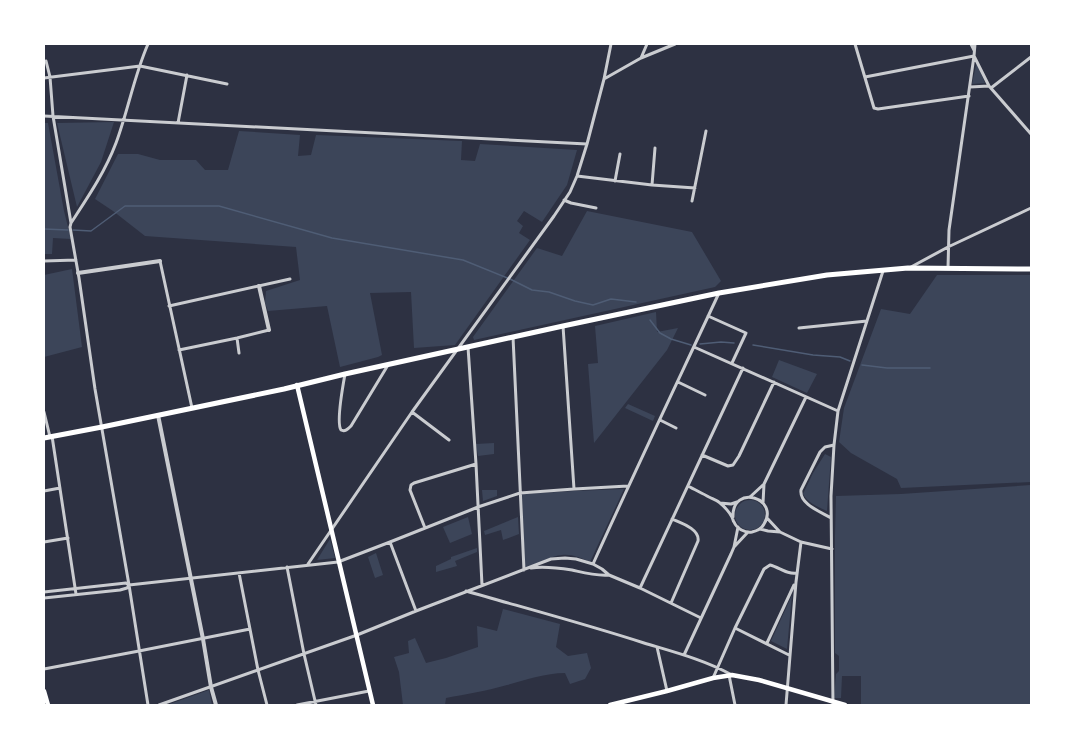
<svg xmlns="http://www.w3.org/2000/svg" width="1075" height="749" viewBox="0 0 1075 749" font-family="'Varela Round',sans-serif">
<style>
.green{fill:#3c4559}
.lines{fill:none;stroke-linecap:round;stroke-linejoin:round}
.stream{stroke:#4f5d75;stroke-width:1.5}
.minor{stroke:#caccd0;stroke-width:3}
.tertiary{stroke:#caccd0;stroke-width:4}
.secondary{stroke:#fff;stroke-width:4.5}
.primary{stroke:#fff;stroke-width:5}
</style>
<rect width="100%" height="100%" fill="#2d3142"/>
<path class="green" d="M977,64L985,83L972,84L976,65Z
M114,122L101,162L77,207L57,123Z
M44,123H48L64,211L71,239L53,238L52,254H44Z
M239,131L300,135L298,156L311,155L316,135L462,141L461,160L475,161L480,144L577,150L567,185L542,222L524,211L517,221L523,226L519,233L530,240L455,345L414,348L411,292L370,293L382,355L378,357L340,367L327,306L268,311L265,303L266,291L300,280L296,247L145,236L113,211L95,199L118,154H138L160,160H196L205,170H228Z
M587,211L692,232L721,281L715,287L474,340L473,337L537,248L562,256Z
M72,269L82,347L44,357V275Z
M937,275H1031V482L901,488L897,479L851,453L839,442L844,408L881,309L910,314Z
M656,312L657,332L678,328L667,350L594,443L588,364L598,363L595,326Z
M779,360L817,374L807,393L772,377Z
M628,404L655,416L653,421L625,408Z
M494,443V454L478,456L476,444Z
M825,454L831,457L827,511C818,507 808,503 803,494L813,473Z
M1031,485V705H865L861,704V676H842L841,698H834L836,674L839,671V656L835,653V536L836,496L901,494Z
M624,489L590,562C581,558 572,554 562,555C552,555 535,565 525,569L522,494L574,491Z
M482,490H497V496L483,501Z
M735 515a15 15 0 1 1 30 0a15 15 0 1 1-30 0Z
M468,517L472,534L450,543L443,527Z
M518,517L519,534L503,540L501,530L485,535L484,531Z
M330,539L335,558L317,560Z
M477,548V552L455,561L457,566L436,572V566L451,559V557Z
M376,553L383,575L375,578L368,557Z
M792,595L787,649L771,641Z
M503,609L560,624L556,647L568,656L587,653L591,668L585,679L570,684L565,673C545,673 526,680 507,685C487,691 466,694 446,698L445,705H403L399,672L394,657L409,653L408,641L415,638L426,663L446,658L478,647L477,626L497,631Z
M209,690L212,705H167Z"/>
<g class="lines">
<path class="stream" d="M44,229L68,230
M73,230L91,231L125,206H219L332,238L463,260L510,279L532,290L549,292L575,301L593,305L611,299L636,302
M650,320L660,333L671,339L691,345
M700,344L721,342L734,343
M753,345L813,355L840,357L850,361
M862,365L887,368H930"/>
<path class="minor" d="M855,44L874,108L878,109L969,96
M971,44L974,50
M641,58L647,44
M46,61L50,77L53,116L71,223L70,227L79,278L95,389L129,585L148,705
M865,77L974,56L989,86L1031,134
M44,78L140,66L227,84
M604,79L641,58L675,44
M970,87L989,86
M991,88L1031,57
M44,116L587,144
M178,123L187,75
M577,176L652,185L695,188
M615,181L620,154
M652,185L655,148
M564,200L571,203L596,208
M692,201L706,131
M71,223C88,197 105,172 116,143C128,111 134,76 148,44
M44,261L76,260
M160,261L192,408
M911,267L948,247L1031,208
M948,268L949,230L974,56L975,44
M169,306L290,279
M708,316L746,333L732,363
M563,326L574,489
M799,328L867,321
M513,337L524,570
M237,338L239,353
M468,347L476,464L482,585
M694,347L838,411
M179,350L237,338L269,330
M345,374C343,385 336,423 341,430C345,432 348,429 351,426L388,365
M678,382L705,395
M44,412L50,437
M412,412L449,440
M660,420L676,428
M52,436L76,594
M702,455L728,466L733,465L739,456L774,382
M688,486C695,490 702,493 709,497C713,499 717,500 720,503C724,506 730,513 732,517C733,519 733,521 734,522C737,529 745,533 752,532C757,531 762,528 764,524C780,498 732,483 733,517
M44,491L60,488
M750,497L764,484L806,397
M720,503L731,504L737,502
M763,503L764,484
M767,518L780,532L801,542L832,549
M831,518C821,512 799,504 801,490L820,452L825,447L834,445
M425,528L410,490L411,485L414,483L476,464
M760,529L768,531L780,532
M44,542L68,538
M390,542L416,611
M734,547L748,532
M308,564L412,412L554,216L570,192L577,176L587,144L604,79L611,44
M593,564C634,473 677,383 719,293
M287,567L304,654L316,705
M531,568C545,566 559,568 572,570C585,573 595,576 609,575
M239,573L258,670L267,705
M640,588L743,368
M466,591C525,608 585,624 644,643C674,652 705,660 732,675
M44,592L126,583L129,585L338,562L390,542L478,507L520,493L574,489L628,486
M44,598L120,590L127,588L129,585
M671,603L698,541C700,529 681,523 672,519
M735,628L789,655
M767,643L794,585
M657,647L667,691
M684,655L731,554L734,547L738,527
M44,669L139,651L250,629
M729,675L735,705
M713,678L735,628L764,569L770,565C779,567 787,575 797,573
M159,705L357,635L416,611L551,559L565,558L576,559L593,564L602,569L609,575L640,588L701,618
M297,705L369,691
M786,705L796,582L801,542
M833,705L831,496L834,445L838,411L883,271"/>
<path class="tertiary" d="M78,273L160,261
M259,286L269,330
M158,415L203,639L211,687L216,705"/>
<path class="secondary" d="M297,385L373,705
M44,691L48,705
M610,705L667,691L713,678L732,675L759,680L845,705"/>
<path class="primary" d="M44,438L102,427L284,389L345,374L563,326L719,293L827,275L908,268L1031,269"/>
</g>
<rect width="1075" height="749" fill="none" stroke="#ffffff" stroke-width="90"/>
</svg>
